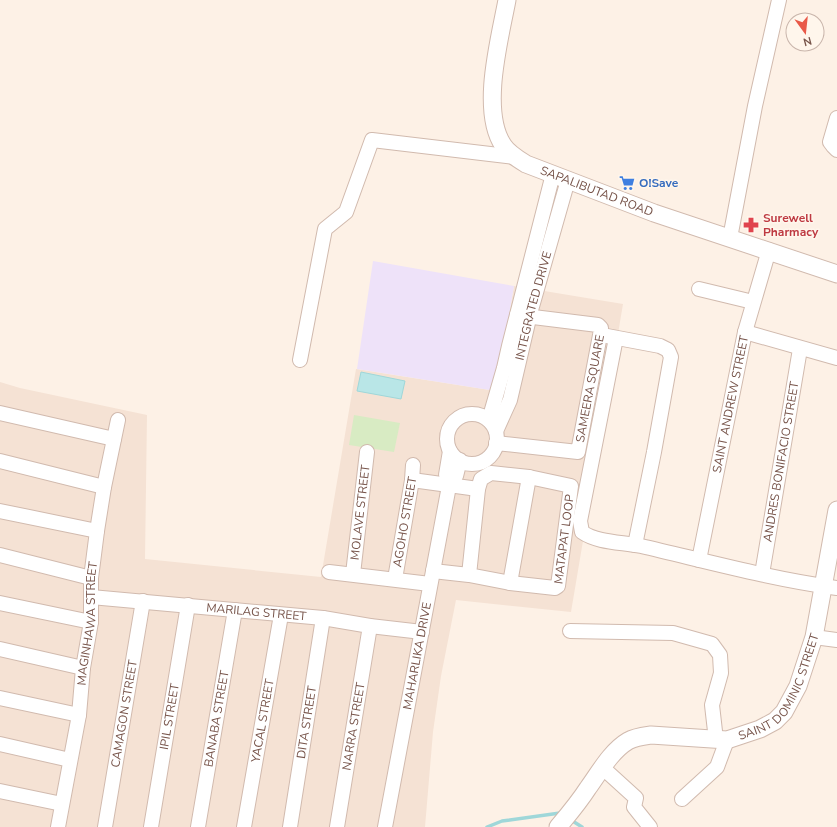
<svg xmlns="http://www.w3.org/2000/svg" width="837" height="827" viewBox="0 0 837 827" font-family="'Nunito Sans',sans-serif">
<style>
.residential{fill:#f5e2d4}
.education{fill:#eee2f9}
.green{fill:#d8ebc3}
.water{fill:#b9e6e7;stroke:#9fd7d9}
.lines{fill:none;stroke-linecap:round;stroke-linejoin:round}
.stream{stroke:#9fd7d9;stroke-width:3.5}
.minor-casing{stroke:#d1baae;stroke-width:16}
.tertiary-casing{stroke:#d1baae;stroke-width:19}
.minor{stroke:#fff;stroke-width:14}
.tertiary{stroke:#fff;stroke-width:17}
.labels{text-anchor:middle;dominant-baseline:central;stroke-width:3;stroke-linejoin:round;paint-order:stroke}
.shop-label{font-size:12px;font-weight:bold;fill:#366cbe;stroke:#fff6ec;text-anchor:start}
.street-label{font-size:12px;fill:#77544a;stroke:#fff6ec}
.health-label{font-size:12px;font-weight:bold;fill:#be3a42;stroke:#fff6ec;text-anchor:start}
</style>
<rect width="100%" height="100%" fill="#fdf1e6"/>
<path class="residential" d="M514,286L623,304L571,612L456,600L441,676L433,732L425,827H0V382L20,388L147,415L145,559L321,577L356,369L496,391Z"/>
<path class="education" d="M373,261L514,286L496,391L357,369Z"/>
<path class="green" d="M354,415L400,423L394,452L349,445Z"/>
<path class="water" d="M361,372L405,381L401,399L357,391Z"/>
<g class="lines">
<path class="stream" d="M571,820L582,827
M487,827L502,821L560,813L562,815"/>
<defs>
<g id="minor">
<path d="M837,118L830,142L833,146L837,150"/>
<path d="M730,238L755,106L779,0"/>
<path d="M699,289L753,302"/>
<path d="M745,332L837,358"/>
<path d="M607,336L660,346L668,350L671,357L654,452L635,545"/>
<path d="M616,338L580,521L582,532C598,543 622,542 641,546C706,561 771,579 837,588"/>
<path d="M300,360L325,229L346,212L372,140L515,157"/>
<path d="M0,413L114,439"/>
<circle cx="472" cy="439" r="25"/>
<path d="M489,420L504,368L509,346L553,174"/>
<path id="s1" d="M496,431L510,400L531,310L568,180"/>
<path id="s2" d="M496,443L578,452L600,335L601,328L598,325L517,315"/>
<path d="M0,461L104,487"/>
<path d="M446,475L450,451"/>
<path d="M456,476L460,460"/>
<path d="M412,480L478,489"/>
<path d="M0,511L97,531"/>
<path d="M0,555L91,578"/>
<path id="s3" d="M699,560L745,332L769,250"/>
<path id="s4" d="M433,571L469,575L510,583L555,588L558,586L571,486L529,477L491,473L481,479L478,489L469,575"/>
<path d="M329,572L430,584"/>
<path id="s5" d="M353,574L367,452"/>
<path id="s6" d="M762,574L800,349"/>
<path id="s7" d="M395,579L412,480L413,465"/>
<path d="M510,583L529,477"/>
<path id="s8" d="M91,597L323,618L370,626L422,632"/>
<path d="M0,603L91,622"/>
<path d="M570,631L673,633L712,644L720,655L721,673L712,705L716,740"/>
<path d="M814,637L837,640"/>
<path d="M0,649L83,668"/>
<path d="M0,698L79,715"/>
<path d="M0,744L70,760"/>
<path d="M603,768L636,798L634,807L650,827"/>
<path d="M0,791L62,804"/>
<path d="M682,799L717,767L727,740"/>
<path id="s9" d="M58,827L79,715L83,668L91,622V578L97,531L104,487L118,420"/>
<path id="s10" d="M105,827L143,601"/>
<path id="s11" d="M151,827L188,605"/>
<path id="s12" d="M198,827L235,610"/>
<path id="s13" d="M244,827L281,615"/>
<path id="s14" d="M290,827L323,618"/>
<path id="s15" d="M337,827L370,626"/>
<path id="s16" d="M385,827L449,486"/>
</g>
<g id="tertiary">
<path id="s17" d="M507,0C500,38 480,110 503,145C508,153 518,159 526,164L654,213L837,274"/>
<path id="s18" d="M558,827C569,814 579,802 588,788C599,773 611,751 628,741C635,737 644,736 651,735L727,740L760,729L775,721L784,712L798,686L814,637L837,510"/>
</g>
</defs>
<use href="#minor" class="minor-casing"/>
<use href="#tertiary" class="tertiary-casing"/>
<use href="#minor" class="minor"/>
<use href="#tertiary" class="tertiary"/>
</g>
<defs>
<symbol id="supermarket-bare" viewBox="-9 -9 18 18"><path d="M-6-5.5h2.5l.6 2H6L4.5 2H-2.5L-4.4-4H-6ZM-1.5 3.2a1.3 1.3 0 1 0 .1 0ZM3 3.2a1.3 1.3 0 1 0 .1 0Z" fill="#3f7fe0" stroke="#fff6ec" stroke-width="2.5" paint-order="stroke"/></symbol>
<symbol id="pharmacy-bare" viewBox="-9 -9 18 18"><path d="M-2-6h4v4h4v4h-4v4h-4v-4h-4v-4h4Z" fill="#e0444e" stroke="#fff6ec" stroke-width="2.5" paint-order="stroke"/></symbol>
</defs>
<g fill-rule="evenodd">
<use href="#supermarket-bare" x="616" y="172" width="22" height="22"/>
<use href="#pharmacy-bare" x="740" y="214" width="22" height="22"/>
</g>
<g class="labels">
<g class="shop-label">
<text x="639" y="183">O!Save</text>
</g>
<g class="street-label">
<text stroke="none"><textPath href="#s17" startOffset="254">SAPALIBUTAD ROAD</textPath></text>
<text stroke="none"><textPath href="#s1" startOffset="131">INTEGRATED DRIVE</textPath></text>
<text stroke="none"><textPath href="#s2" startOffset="147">SAMEERA SQUARE</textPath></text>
<text stroke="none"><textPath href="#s3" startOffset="159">SAINT ANDREW STREET</textPath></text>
<text stroke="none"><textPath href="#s6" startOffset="114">ANDRES BONIFACIO STREET</textPath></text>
<text stroke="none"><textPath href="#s5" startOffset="62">MOLAVE STREET</textPath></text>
<text stroke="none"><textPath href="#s7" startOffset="58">AGOHO STREET</textPath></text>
<text stroke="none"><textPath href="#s4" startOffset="174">MATAPAT LOOP</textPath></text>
<text stroke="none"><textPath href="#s8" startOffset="166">MARILAG STREET</textPath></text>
<text stroke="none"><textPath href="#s9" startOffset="206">MAGINHAWA STREET</textPath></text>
<text stroke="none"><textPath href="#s16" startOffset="174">MAHARLIKA DRIVE</textPath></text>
<text stroke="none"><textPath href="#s18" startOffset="292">SAINT DOMINIC STREET</textPath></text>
<text stroke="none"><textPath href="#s10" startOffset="115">CAMAGON STREET</textPath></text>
<text stroke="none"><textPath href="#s11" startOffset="112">IPIL STREET</textPath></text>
<text stroke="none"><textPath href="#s12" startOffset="110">BANABA STREET</textPath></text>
<text stroke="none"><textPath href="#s13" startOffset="108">YACAL STREET</textPath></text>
<text stroke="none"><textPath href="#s14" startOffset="106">DITA STREET</textPath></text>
<text stroke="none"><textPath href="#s15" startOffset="102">NARRA STREET</textPath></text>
</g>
<g class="health-label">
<text x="763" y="218">Surewell<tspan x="763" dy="14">Pharmacy</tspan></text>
</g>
</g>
<g transform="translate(805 32) rotate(165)"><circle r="19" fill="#fff6ec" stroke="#c9b5ab"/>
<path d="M0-3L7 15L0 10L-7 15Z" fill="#e95948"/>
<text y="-6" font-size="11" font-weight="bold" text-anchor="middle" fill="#77544a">N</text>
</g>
</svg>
